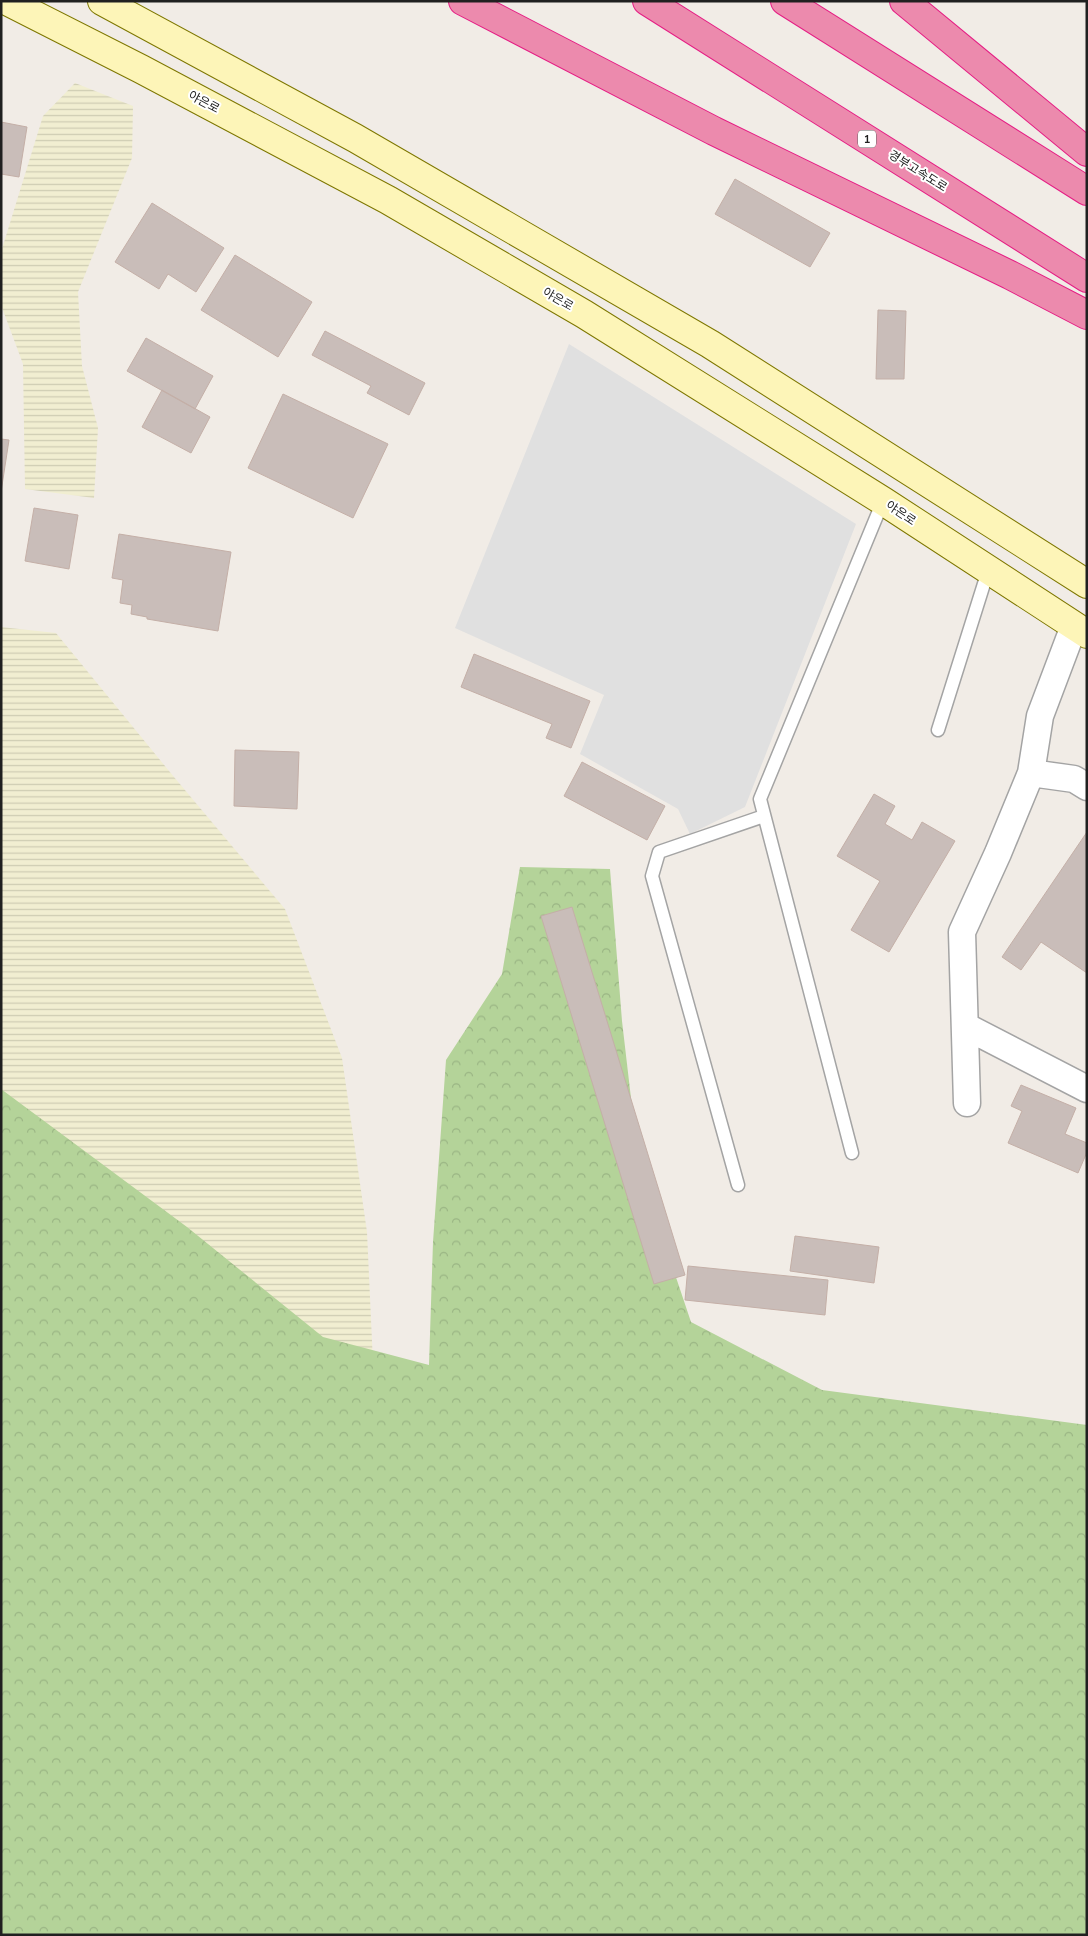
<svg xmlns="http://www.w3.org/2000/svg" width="1088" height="1936" viewBox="0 0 1088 1936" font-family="'Nunito Sans','Noto Sans KR',sans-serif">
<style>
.farmland{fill:url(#farmland-rules)}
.forest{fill:url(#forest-crowns)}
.parking{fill:#e0e0e0}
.building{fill:#c9bdb9;stroke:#c4afa7}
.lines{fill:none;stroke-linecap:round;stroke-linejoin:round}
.service-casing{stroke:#a4a4a4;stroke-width:15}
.minor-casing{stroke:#a4a4a4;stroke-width:29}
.secondary-casing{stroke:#7e7700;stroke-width:30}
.motorway-casing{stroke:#e51d84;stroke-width:30}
.service{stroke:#fff;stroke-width:12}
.minor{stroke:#fff;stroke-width:26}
.secondary{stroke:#fdf5b8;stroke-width:28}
.motorway{stroke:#ec8aad;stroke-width:28}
.labels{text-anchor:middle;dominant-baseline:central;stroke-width:4;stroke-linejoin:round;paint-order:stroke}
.shield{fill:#fff;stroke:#636363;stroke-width:1}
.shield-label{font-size:11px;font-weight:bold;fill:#202020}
.street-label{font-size:12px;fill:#202020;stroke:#fff}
</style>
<defs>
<pattern id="farmland-rules" width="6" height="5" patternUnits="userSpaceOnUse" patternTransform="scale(1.25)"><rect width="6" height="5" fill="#f1eed1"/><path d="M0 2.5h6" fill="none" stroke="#ceccb3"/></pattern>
<pattern id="forest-crowns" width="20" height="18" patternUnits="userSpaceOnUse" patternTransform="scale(1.25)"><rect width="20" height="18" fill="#b4d399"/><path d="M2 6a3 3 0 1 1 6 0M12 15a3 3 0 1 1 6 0" fill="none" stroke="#9ab584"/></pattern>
</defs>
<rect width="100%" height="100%" fill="#f1ece6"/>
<path class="farmland" d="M75,83L133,106L132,158L78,292L82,366L98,428L94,498L25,489L23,364L1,305V252L43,116Z
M1,627L56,633L174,777L285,909L342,1058L367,1232L373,1363L327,1375L1,1105Z"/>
<path class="forest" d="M520,867L610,869L622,1021L639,1167L691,1322L822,1390L1087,1425V1935H1V1089L187,1227L323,1337L429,1365L433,1242L446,1060L502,974Z"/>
<path class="parking" d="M569,344L856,524L745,807L690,834L678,809L580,754L604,695L455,628Z"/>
<path class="building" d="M1,122L27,127L19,177L1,174Z
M735,179L830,233L810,267L715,214Z
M152,203L224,248L196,292L168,274L159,289L115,262Z
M235,255L312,302L278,357L201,310Z
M878,310L906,311L904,379H876Z
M325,331L425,383L409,415L367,393L371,386L312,355Z
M146,338L213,376L195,409L127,371Z
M162,390L210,417L191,453L142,427Z
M283,394L388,444L353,518L248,468Z
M1,439L9,440L1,492Z
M34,508L78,515L69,569L25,561Z
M119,534L231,552L218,631L147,619V617L131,614L132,605L120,603L123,580L112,578Z
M474,654L590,701L571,748L546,738L552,724L461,687Z
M235,750L299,752L297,809L234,806Z
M582,762L665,806L647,840L564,796Z
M874,794L895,806L885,824L912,840L922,822L955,841L889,952L851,930L880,881L837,856Z
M1087,832V973L1041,942L1021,970L1002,957Z
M572,907L685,1275L654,1284L541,916Z
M1021,1085L1076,1108L1065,1134L1087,1143V1152L1078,1173L1008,1143L1022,1111L1011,1106Z
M795,1236L879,1247L874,1283L790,1271Z
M688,1266L828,1280L825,1315L685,1300Z"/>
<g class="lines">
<defs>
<path id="service" d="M938,730L988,571
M852,1153L760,799L883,501
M738,1185L652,876L659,852L764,816"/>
<path id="minor" d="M1074,626L1040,716L1031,773L1074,779L1087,787
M965,1026L1087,1089
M967,1103L962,932L998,853L1031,773"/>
<path id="secondary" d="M7,1L141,69L388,200L584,314L883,501L1087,634
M102,1L355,138L710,344L1087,584"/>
<path id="motorway" d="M463,1L714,131L1010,275L1087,315
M647,1L1087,278
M785,1L1087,191
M904,1L1087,152"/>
</defs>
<use href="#service" class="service-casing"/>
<use href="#minor" class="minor-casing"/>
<use href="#secondary" class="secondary-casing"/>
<use href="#motorway" class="motorway-casing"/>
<use href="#service" class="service"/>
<use href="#minor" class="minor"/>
<use href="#secondary" class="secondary"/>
<use href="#motorway" class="motorway"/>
</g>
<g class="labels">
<rect class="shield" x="858" y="130.5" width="18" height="17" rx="4"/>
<g class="shield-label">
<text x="867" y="139">1</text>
</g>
<g class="street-label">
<text transform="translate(204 102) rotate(28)">야은로</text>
<text transform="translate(918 171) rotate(32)">경부고속도로</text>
<text transform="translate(558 299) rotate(30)">야은로</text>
<text transform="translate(901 513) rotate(34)">야은로</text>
</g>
</g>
<rect width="1088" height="1936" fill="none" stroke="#202020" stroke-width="5"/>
</svg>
